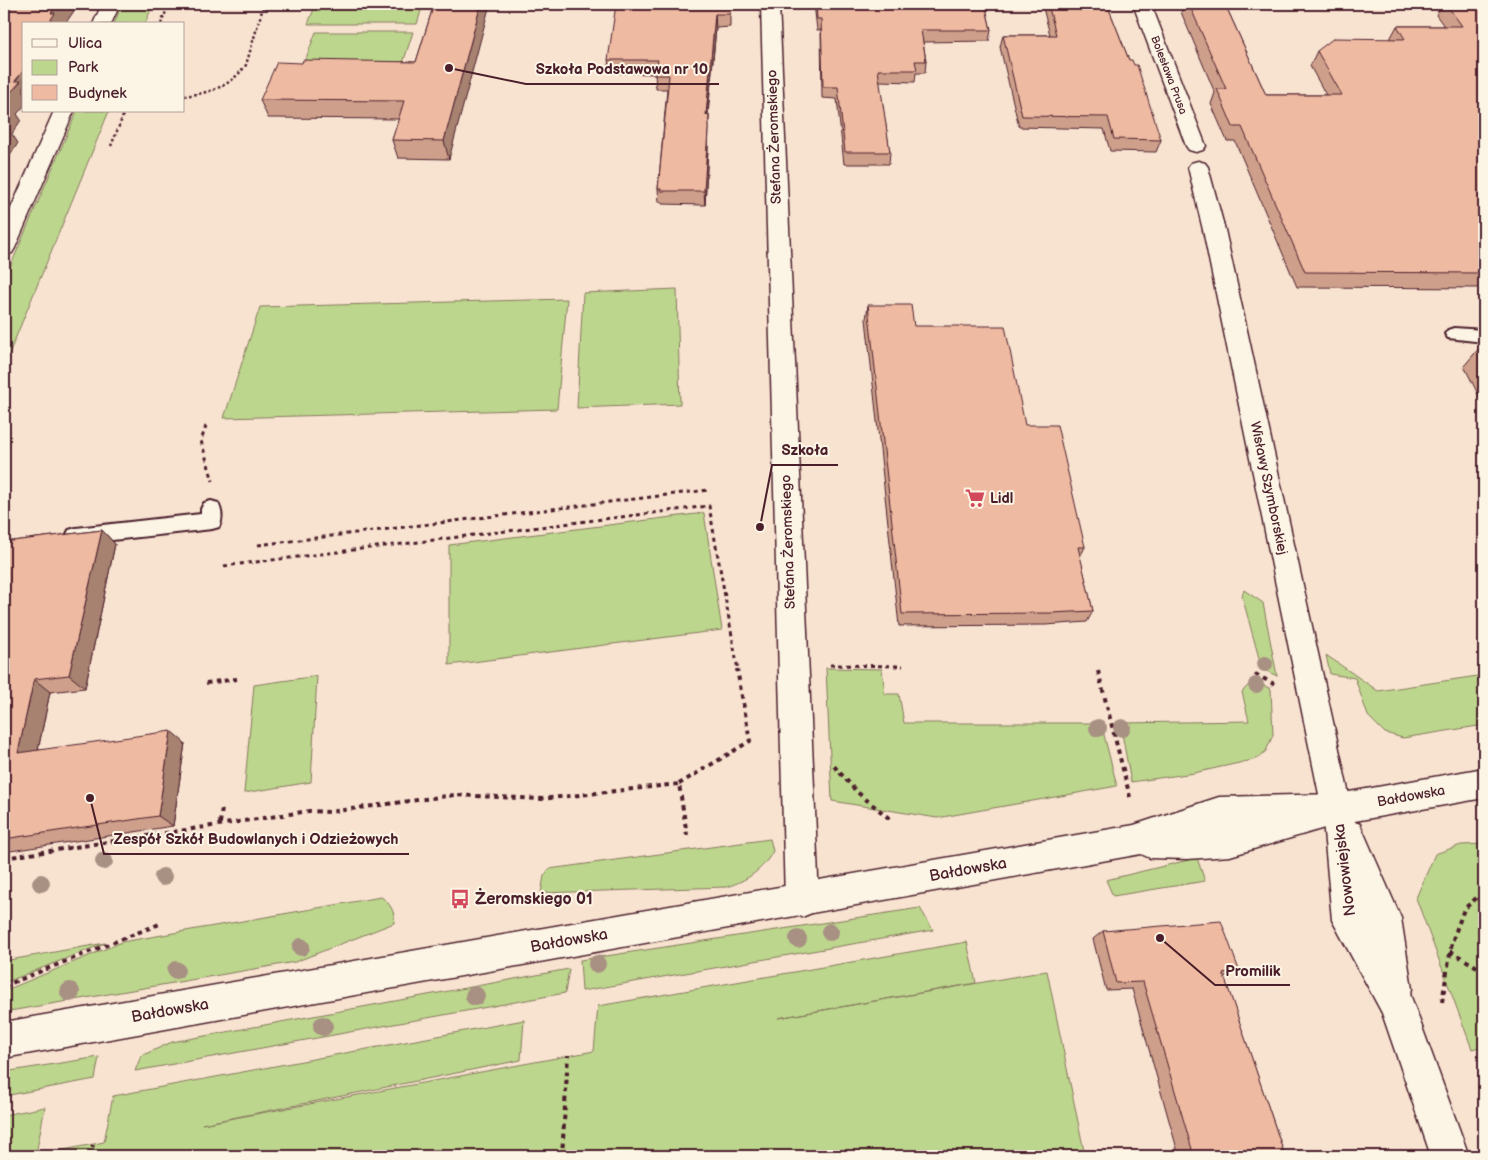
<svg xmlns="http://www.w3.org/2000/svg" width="1488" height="1160" viewBox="0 0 1488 1160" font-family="'Balsamiq Sans',sans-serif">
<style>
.green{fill:#bdd68d;stroke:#847a5c}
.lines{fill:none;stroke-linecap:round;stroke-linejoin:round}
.lane-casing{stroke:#4a1f2b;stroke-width:4}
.street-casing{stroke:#4a1f2b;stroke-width:3}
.secondary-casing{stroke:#4a1f2b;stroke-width:3}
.path-far2{stroke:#4a1f2b;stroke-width:2.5;stroke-dasharray:2.5 2.5;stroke-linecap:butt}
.path-far1{stroke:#4a1f2b;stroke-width:3;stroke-dasharray:4 4;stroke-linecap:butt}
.path{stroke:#4a1f2b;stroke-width:4;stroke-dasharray:4.5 4.5;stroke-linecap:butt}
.lane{fill:#fcf5e5;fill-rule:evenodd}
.street{fill:#fcf5e5;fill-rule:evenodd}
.secondary{fill:#fcf5e5;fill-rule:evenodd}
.tree{fill:#a89083}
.wall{fill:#cea08b;stroke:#4a1f2b}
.shaded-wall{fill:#a78271;stroke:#4a1f2b}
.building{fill:#efbaa2;stroke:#4a1f2b}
.labels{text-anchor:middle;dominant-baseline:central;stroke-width:4;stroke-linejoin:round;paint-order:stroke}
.far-street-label{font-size:11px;fill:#4a1f2b;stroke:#fcf5e5}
.street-label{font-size:14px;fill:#4a1f2b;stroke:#fcf5e5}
.poi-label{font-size:14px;font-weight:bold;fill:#4a1f2b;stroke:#fcf5e5;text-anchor:start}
.near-street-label{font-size:16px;fill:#4a1f2b;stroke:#fcf5e5}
.near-poi-label{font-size:16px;font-weight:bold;fill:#4a1f2b;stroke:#fcf5e5;text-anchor:start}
.leader{fill:none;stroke:#4a1f2b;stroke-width:2}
.callout-dot{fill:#4a1f2b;stroke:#fcf5e5;stroke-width:2}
.callout-label{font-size:15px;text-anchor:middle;font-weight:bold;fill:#4a1f2b;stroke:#fcf5e5;stroke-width:4;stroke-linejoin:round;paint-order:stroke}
</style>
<rect width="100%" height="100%" fill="#f8e3d1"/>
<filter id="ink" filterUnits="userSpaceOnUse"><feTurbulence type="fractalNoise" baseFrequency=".02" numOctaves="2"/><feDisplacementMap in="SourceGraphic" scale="10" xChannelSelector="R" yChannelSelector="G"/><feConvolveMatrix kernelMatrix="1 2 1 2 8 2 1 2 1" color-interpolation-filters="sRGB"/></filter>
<g filter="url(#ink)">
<path class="green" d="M122,4H153L145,24H114Z
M316,4H423L417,24H308Z
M316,32H413L403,63H304Z
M77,111H109L4,366V281Z
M677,289L680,404L577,408L583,293Z
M567,299L557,409L224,418L260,307Z
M704,513L722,630L449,665V545Z
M1244,590L1263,603L1277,676L1262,669L1242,596Z
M1326,655L1378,691L1484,675V725L1403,738L1385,733L1368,716L1355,678L1330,674Z
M826,668L882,669L885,694H899L904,723H1101L1117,786L937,818L832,801Z
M317,676L311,782L244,793L254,685Z
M1253,680L1271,689L1273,735L1266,751L1257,759L1194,773L1131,782L1120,723L1249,721L1242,692Z
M770,839L773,851C762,871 747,880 727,887L541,893L544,876L549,869Z
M1484,844V1046L1472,1049L1416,898L1435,854L1461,845Z
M1197,858L1205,881L1113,896L1106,880Z
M381,897C389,902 396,912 394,923L295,962L4,1012V991L122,942Z
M920,908L933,930L582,991L580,960Z
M967,942L976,983L778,1018L1047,971L1085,1156H33L104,1142L113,1096L524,1020L521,1060L202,1124L594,1051L598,1006Z
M105,943L4,983V961Z
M569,969L565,993L135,1071L141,1056L172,1042Z
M99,1057L95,1079L4,1096V1072Z
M45,1107L36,1154L4,1156V1115Z"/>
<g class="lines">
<defs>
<path id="lane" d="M1454,328L1484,330V342L1448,338L1445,334L1448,330Z
M211,501L218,503C222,511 223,519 219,527L212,529L76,544L69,542L66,536L69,530L76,528L201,514V509L204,503Z"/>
<path id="street" d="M102,4H120L111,24H93Z
M761,4H779L819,900L814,912L802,917L790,912L785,900Z
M1133,4H1151L1206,146L1203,150L1196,152L1189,150L1186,146Z
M54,111H74L15,248L12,253L4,255V224Z
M1198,161L1205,163L1208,167L1225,230L1355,822L1360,824L1401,918L1412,989L1410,994L1469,1156H1431L1382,1013L1332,920L1322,809L1203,230L1188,167L1191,163Z"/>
<path id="secondary" d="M1484,768V798L1338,824L1230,856L1187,859L1150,858L1141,854L4,1058V1022L1134,825L1219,797L1338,794Z"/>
</defs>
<use href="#lane" class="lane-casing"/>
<use href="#street" class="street-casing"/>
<use href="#secondary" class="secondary-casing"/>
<path class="path-far2" d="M161,24L169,4
M184,96C210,93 230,87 246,65L264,4
M111,146L125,111"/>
<path class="path-far1" d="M206,426L201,441L213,481
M258,545L708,490
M224,566L709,506L738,670
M830,665L903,666"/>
<path class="path" d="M1098,671L1130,797
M1255,674L1274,684
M206,683L237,679
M834,766L857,792L890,819
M679,784L750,741L737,669
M220,823L222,808
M4,858L309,811L329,812L454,795L542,799L679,784L687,835
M1450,951L1484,971
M4,986L162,923
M1442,1002L1452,942L1464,909L1484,891
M90,1156L93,1145
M562,1156L568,1055"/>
<use href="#lane" class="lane"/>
<use href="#street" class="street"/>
<use href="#secondary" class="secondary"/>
</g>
<g class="tree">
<circle cx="1265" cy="664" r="8"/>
<circle cx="1256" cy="685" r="8"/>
<circle cx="1098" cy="728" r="9"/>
<circle cx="1122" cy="728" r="9"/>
<circle cx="104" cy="861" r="9"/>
<circle cx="163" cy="877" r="9"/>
<circle cx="41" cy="883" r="9"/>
<circle cx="830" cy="932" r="9"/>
<circle cx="798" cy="939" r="9"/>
<circle cx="301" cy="947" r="9"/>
<circle cx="597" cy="964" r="9"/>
<circle cx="176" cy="970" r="9"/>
<circle cx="70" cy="992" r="10"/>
<circle cx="475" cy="996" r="10"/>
<circle cx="323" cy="1026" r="10"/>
</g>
<path class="wall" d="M434,4L449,159L398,158L392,140L399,119L268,118L260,100L302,63L416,62Z
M730,4V27L716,28L708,115L709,129L705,205L662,204V202H659L658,189L667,89H656L655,74L610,73L608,60Z
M814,4H985L991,30L989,41L923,42L926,61L925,73H916L915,82L879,81L890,152L889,164H844L837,99L822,98L821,30H817Z
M1042,4H1107L1129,60L1161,140L1156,152L1110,151L1104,129L1019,127L1000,47L1003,35H1050Z
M1184,4H1225L1266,95H1326L1310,66L1317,51L1390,39L1397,26H1444L1436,15L1442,4H1484V288L1297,287L1235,141H1227L1211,104L1215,93L1181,12Z
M868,305L914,326L1025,425L1085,547L1080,557L1093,611L1087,622L1046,625L899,626L866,319Z
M1480,347H1484V406L1464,366Z
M102,530L115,544L85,688L50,692L38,750L185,743L173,826L4,852V542Z
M1103,931L1239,970L1224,977L1285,1156H1179L1132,989L1106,990L1093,939Z
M1484,1075V1087L1479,1076Z"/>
<path class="shaded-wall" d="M58,4H73L71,6L74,11L65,24H48L51,13Z
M481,4H490L449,159L444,141Z
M715,14L716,28L706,129V115Z
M24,70V106L17,114L21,120L12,134L18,143L4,165V100L15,81Z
M709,115V129L705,205L704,191Z
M102,530L115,544L85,688L69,675Z
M34,679L50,692L35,765L18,753Z
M171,731L185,743L173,826L158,816Z"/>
<path class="building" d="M12,4H58L51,13H55L48,24H24V70L15,81H21L4,100V21L5,20H4V15Z
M434,4H481L444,141L392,140L404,101L260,100L277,62L302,63L303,60L416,62Z
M616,4H730V14H715L706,115H709L704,191H661V189H658L669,75H655L658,60H608Z
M816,4H985L991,30H921L926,61H915L917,70H878L890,152H845L838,87H823L821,19H817Z
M1048,4H1107L1129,60H1132L1134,65H1137L1161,140L1114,139L1108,117L1022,116L1003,35H1056Z
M1189,4H1225L1266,95H1342L1317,51L1334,38L1405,39L1397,26H1462L1446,4H1484V273L1305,272L1242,127H1233L1217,89H1226Z
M4,104H11L4,114Z
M868,305H911L914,326H1005L1025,425H1057L1085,547H1078L1093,611L1051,613L902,614Z
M1480,347H1484V354Z
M102,530L69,675L34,679L18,753L171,731L158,816L4,839V542Z
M1221,921L1239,970L1223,973L1285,1156H1194L1143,982L1116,983L1103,931Z"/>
</g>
<defs>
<symbol id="supermarket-bare" viewBox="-9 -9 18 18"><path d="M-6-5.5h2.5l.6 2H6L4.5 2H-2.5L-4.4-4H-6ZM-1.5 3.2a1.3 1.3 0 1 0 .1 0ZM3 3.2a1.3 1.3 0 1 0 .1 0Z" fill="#d1495b" stroke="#fcf5e5" stroke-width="2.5" paint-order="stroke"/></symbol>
<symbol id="bus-bare" viewBox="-9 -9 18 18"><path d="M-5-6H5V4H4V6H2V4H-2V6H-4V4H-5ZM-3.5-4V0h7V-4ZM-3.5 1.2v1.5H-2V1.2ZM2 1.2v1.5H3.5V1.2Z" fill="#d1495b" stroke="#fcf5e5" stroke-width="2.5" paint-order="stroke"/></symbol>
</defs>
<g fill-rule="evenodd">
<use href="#supermarket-bare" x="961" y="484" width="28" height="28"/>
<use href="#bus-bare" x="446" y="885" width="28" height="28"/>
</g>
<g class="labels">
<g class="far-street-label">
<text transform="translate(1169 75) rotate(69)">Bolesława Prusa</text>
</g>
<g class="street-label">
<text transform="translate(774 137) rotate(-92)">Stefana Żeromskiego</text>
<text transform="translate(1269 488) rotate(78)">Wisławy Szymborskiej</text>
<text transform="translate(788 542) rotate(-92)">Stefana Żeromskiego</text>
<text transform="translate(1411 796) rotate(-10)">Bałdowska</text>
</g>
<g class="poi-label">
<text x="990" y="498">Lidl</text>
</g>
<g class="near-street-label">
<text transform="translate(968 870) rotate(-10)">Bałdowska</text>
<text transform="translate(1345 870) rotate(-97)">Nowowiejska</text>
<text transform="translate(569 941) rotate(-10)">Bałdowska</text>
<text transform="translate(170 1011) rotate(-10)">Bałdowska</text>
</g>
<g class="near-poi-label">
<text x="475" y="899">Żeromskiego 01</text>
</g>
</g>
<path class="leader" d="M449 68L526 84H719M760 527L772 465H838M90 798L104 854H409M1160 938L1215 985H1290"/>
<g class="callout-dot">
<circle cx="449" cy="68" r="5"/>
<circle cx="760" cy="527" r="5"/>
<circle cx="90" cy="798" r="5"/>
<circle cx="1160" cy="938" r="5"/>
</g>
<g class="callout-label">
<text x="622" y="74">Szkoła Podstawowa nr 10</text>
<text x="805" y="455">Szkoła</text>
<text x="256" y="844">Zespół Szkół Budowlanych i Odzieżowych</text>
<text x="1253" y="976">Promilik</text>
</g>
<rect width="1488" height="1160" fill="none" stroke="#fcf5e5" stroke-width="20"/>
<rect x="10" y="10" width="1468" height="1140" fill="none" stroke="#4a1f2b" stroke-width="2" filter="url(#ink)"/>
<rect x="22" y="22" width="162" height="90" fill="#fcf5e5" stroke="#b59f9b"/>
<rect x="32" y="39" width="25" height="8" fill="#fcf5e5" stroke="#b59f9b"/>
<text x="68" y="48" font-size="15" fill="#4a1f2b">Ulica</text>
<rect x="32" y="60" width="25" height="15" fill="#bdd68d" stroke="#b59f9b"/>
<text x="68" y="72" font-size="15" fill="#4a1f2b">Park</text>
<rect x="32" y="85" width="25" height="15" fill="#efbaa2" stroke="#b59f9b"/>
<text x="68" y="98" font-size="15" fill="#4a1f2b">Budynek</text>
</svg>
